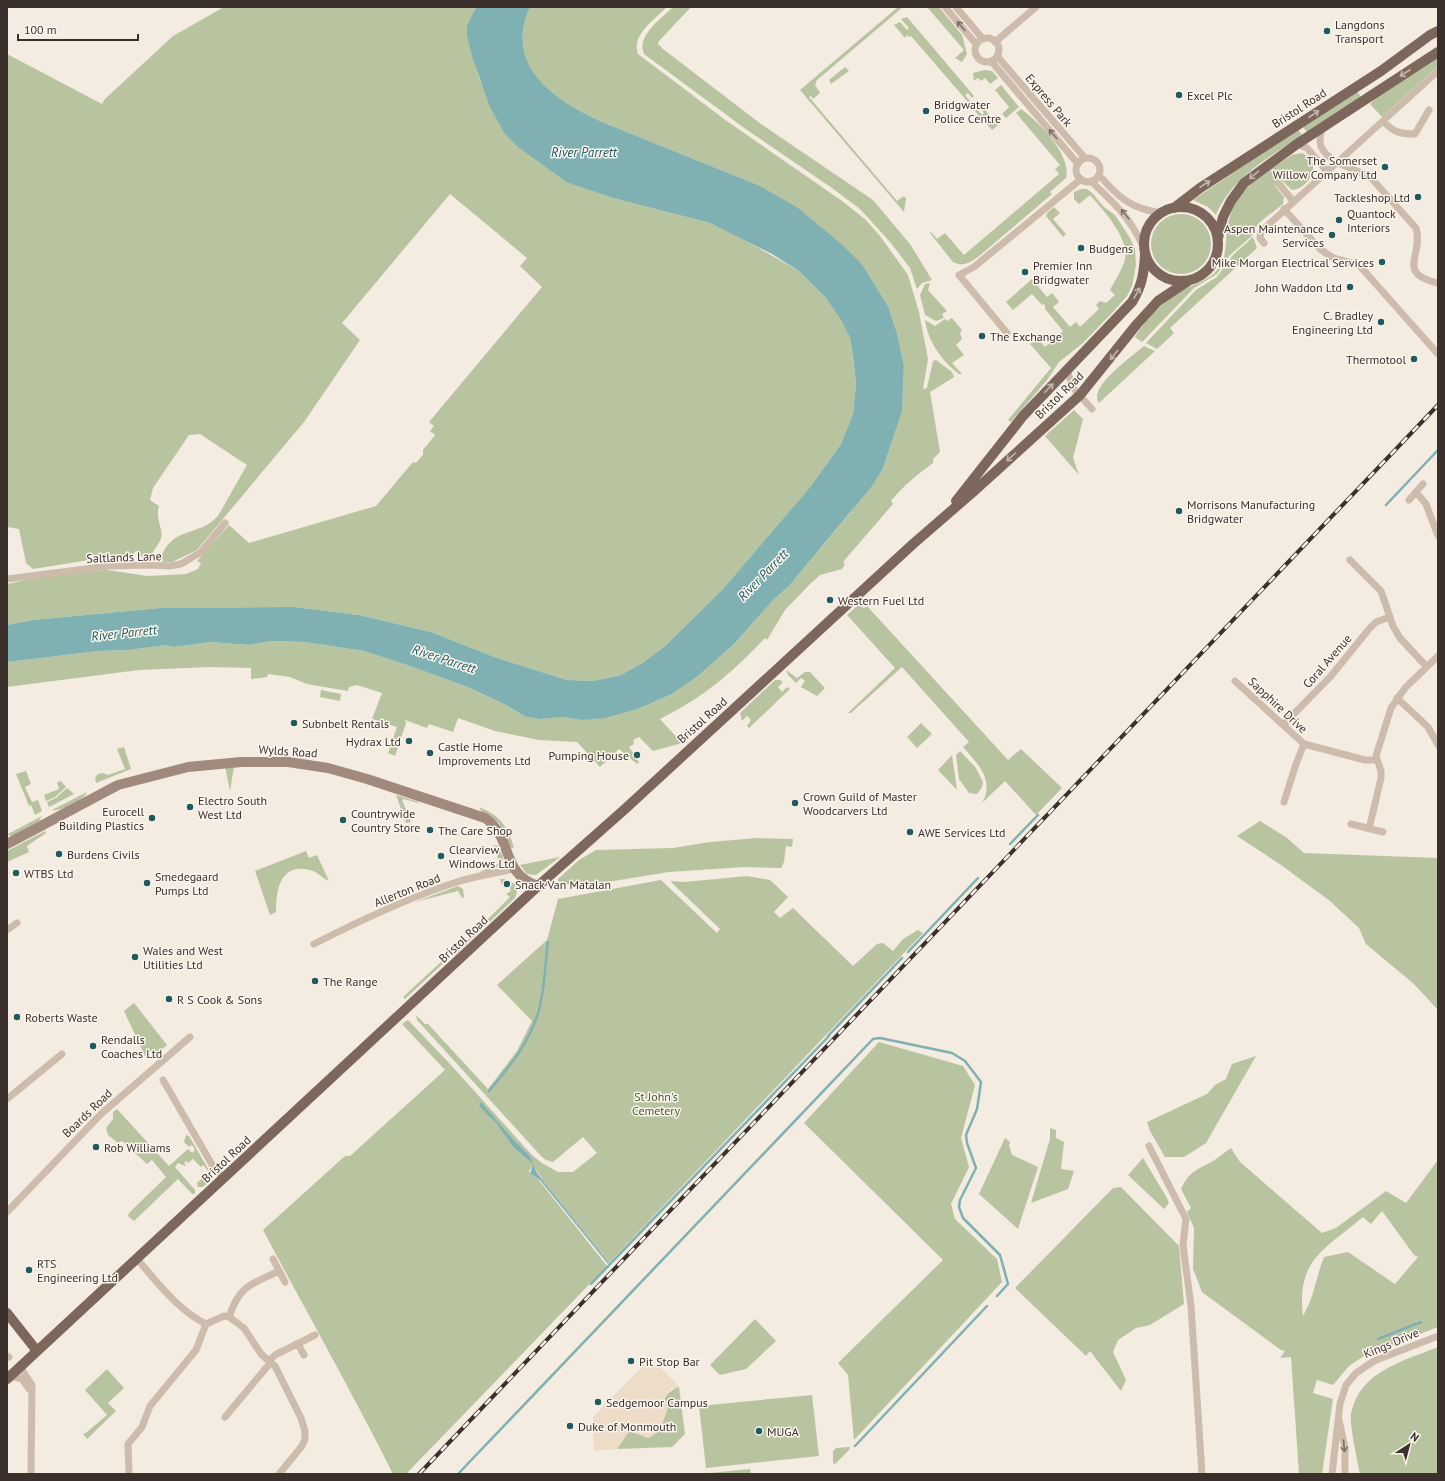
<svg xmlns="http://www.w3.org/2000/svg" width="1445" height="1481" viewBox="0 0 1445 1481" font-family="'PT Sans',sans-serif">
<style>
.green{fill:#b8c4a0;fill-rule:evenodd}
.plaza{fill:#ecdcc8}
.water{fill:#7fb0b2}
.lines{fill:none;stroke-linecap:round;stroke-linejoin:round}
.stream{stroke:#7fb0b2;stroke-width:2.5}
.street{stroke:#cdbbac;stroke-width:7}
.secondary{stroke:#a18a7d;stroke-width:10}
.primary{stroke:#7d675c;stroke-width:10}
.rail-casing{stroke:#3b302b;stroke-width:4}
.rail{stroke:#fbf5ee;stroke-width:2.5;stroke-dasharray:8;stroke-linecap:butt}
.oneway{stroke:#7d6f65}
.oneway2{stroke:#c2b5ac}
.poi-dot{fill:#1f5a5e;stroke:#fbf5ee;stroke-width:1.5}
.labels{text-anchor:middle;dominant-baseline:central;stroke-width:3;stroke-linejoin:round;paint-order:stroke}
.poi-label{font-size:12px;fill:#3b302b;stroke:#fbf5ee;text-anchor:start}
.street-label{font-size:12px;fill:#3b302b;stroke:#fbf5ee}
.park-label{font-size:12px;fill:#4a5a2e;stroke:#fbf5ee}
.water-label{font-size:13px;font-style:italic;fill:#1f5a5e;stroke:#fbf5ee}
</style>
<rect width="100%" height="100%" fill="#f4ebe1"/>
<path class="green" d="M224,7H476L467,25V37L480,80L568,183L613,198L710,223L741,238L799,271L825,297L841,320L850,338L856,384L853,414L841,444L811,486L723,589L665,646L644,662L621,675L593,681L567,680L497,658L431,632L359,615L294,607L160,608L33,620L7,625V584L42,577L107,570L148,576L186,574L198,569L201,563L197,561L229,525L249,543L376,506L413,462L416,463L423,455V450L435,435L430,431L434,426L429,422L542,287L520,266L527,258L450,194L342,323L360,340L304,422L197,550L172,562H163L161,557C173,526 199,537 218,516L247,465L200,434L189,435L153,488L150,500L159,506C155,520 164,530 161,538C159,544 154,550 151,555L143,558L136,551L128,559L89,560L33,569L26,563L19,529L7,527V54L102,104L105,99L173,36Z
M530,7H667C655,19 631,35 638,54L724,119L842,201L866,220L880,236L908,275L919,312L928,359L923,389L927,388L933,361L936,360L952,372L954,377L930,392L940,452L933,459V463C917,475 904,485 891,501L893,504L843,562L845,564L842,569L820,575L810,584L785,610L767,640L765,638C731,674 704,697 660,719L682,743L653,751L639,737L633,740L634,744L629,747L639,762L637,764L619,749L600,767L577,742L539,740L495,731L458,718L453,732L429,724L427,728L405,720L406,723L395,756L388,753L397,727L372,719L382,693L357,685L349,687L348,691L307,684L290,677L268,674L267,677L251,679V668L209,667L139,670L7,687V662L99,651L129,650L166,645L173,647L211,642L249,645L272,641L305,642L364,651L410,666L470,688L504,704L526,717L540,719L562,717L581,720L640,708L672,694L698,676L734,644L774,599L789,586L850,513L883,468L902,412L904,366L897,333L888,306L862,264L758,185L602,122C555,101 503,66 530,7Z
M673,7H691L659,41L658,44L663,49L761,124L873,200L910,244L932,280L922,283L917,289L910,268L890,242L860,209L832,188L747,130L644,54C636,36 661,19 673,7Z
M898,7H903L817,80L815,85L820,93L813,99L811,96L809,97L897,201L904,196L906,199L904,212L800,90Z
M927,7H939L962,35L967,54L962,62L955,58L964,50Z
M907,17L974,96L972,98L968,93L965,95L970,101L968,102L911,36L909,37L907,35L905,38L894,25L900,22L907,30L909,28L901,19Z
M1438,57V66L1382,117L1370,104L1379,95Z
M845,67L849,71L831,84L829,80Z
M984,70L992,71L998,78L990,84L985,78L981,81L978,78L974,81L973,73Z
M1001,85L1019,107L1006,118L1002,114L1009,107L995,90Z
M1357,91L1361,97L1307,132L1303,127Z
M982,106L998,125L992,130L973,109L975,107L982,115L984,113L980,108Z
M1021,109C1038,121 1072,155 1066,178L1050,192L1052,194L978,257C969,263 963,267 953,262L930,233L931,232L937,239L945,233L964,255L1059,174L1055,169L1060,165L1016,113Z
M1298,129L1302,135C1269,158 1233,176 1216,215L1208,207L1193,200Z
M1302,153C1324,162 1309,189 1292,190L1281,180L1275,186L1284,197L1283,204L1260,222L1255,228L1253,235L1230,255L1217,274L1194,288L1142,342L1135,337C1147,317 1164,300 1185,289C1197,283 1209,280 1218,269C1227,258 1225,244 1227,231C1232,192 1256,179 1286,159L1292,155Z
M1081,189H1087L1092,193L1104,207L1115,215L1130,238L1135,249L1136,265L1132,286L1127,296L1113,312L1083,343L1059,362L1047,380L1011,422L1008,420L1051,368L1030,344L1036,337L1045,347L1063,331L1045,309V305L1041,304L1032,294L1013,310L1006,302L1032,279L1047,297L1052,293L1059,302L1053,307L1070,327L1076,322L1080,327L1099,309L1096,305L1100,301L1106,303L1115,295L1110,290C1115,280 1123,269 1125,259C1129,237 1103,210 1090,195L1079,204L1074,199V192Z
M1054,207L1060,213L1053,219L1066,234L1063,237L1046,216L1047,213Z
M1151 244a30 30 0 1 1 60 0a30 30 0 1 1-60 0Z
M1253,237L1257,248L1170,328L1174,333L1157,349L1146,343L1196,290L1217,277L1233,255Z
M930,283L928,290L947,311L942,314L944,318L936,321L925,315L920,295L925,284Z
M952,318L962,330L960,333L962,339L956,345L964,355L952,363L962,374H959C942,361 928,342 925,320L935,326L945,319L947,321Z
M1144,346L1155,351L1099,403C1087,387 1133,356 1144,346Z
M1074,410L1083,419L1073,458L1079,475L1045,436Z
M857,606H860L864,608L867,606L1008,760L1021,749L1062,788L1036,815L1005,781L982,803C995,780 978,764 963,747L969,742L902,667L851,713H848L895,668L847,615Z
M786,670L797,678L805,672H810L825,688L817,696L801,687L805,681L801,678L796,683L788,675Z
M775,680H780L783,682L778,687L782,692L787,687L790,689L749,728L747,726L751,720L747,716L742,721L740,713Z
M321,690L341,694L340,701L320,697Z
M921,723L932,734L917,748L907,737Z
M124,747L131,769L96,783L95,778L98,774L103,773L108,775L125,769L117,749Z
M960,751L976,768L983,782L982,787L977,794L969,793L959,779L956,755Z
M952,755L957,790L938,770Z
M225,766H234L230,791Z
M26,771L31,784L25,787L32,802L38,800L42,811L35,815L31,805L29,806L16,774Z
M61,781L66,787L55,797L46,801L44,795L59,789L57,782Z
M67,788L74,794L49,807L47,802L56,798Z
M87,792C84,800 61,812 52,810Z
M396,795L419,802L418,803L404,799L402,800L411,822L406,823Z
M479,807C501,816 506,825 514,847L512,848L510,847L499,823L482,812Z
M42,816L39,821L11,837L8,834Z
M1260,821L1287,838L1304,853L1438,858V1010L1414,984L1366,944L1359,928L1330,901L1281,865L1237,836Z
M45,831L46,833L27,846L29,852L7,862V851Z
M757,838L793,839L792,847L786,846L784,862L781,868L744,867L669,872L576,887L558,881V879L579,860L596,850L673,848L710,842Z
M497,845L503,857L502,864L490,871L479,872L500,863L493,846Z
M306,851L309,858L317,855L329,881C323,879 319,873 313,871C281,861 276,888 276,912L270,915L255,871Z
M560,857L536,875L527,874L520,865Z
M747,876L770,880L788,897L774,912L780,918L793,908L853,966L877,944L883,943L893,951L903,939L918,930L923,933L609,1263L542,1179L533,1165L529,1171L531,1175L538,1179L607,1266L406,1474H393C352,1392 306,1311 263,1230L345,1156H350L445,1070L402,1024L408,1020L451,1065L531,1154L542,1163L558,1172H573L597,1153L583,1137L553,1162L546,1160L541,1156L417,1020L416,1015L425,1024H428L488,1089L517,1051L532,1021L497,985L547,940L558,899L661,880L717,933L720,929L670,881L685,882ZM481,1103L512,1138L530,1156L532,1163L513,1147L496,1123L480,1106Z
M500,879H505L515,884L517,892L515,898L454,956V953L510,897L506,894L511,891L508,883L502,885Z
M458,886L463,889L464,897L462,898L458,891L415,902Z
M447,954L450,957L405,999L403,997L443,960Z
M134,1003L167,1045L155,1055L151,1051L145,1056L124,1011Z
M879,1042L963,1066L975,1085L961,1138L969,1167L951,1204L955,1219L997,1259L1002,1282L854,1440L848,1375L838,1363L943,1260L804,1123Z
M1256,1056L1206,1143L1184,1157H1165L1150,1131L1147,1122L1207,1094L1215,1085L1226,1079L1232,1064Z
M117,1109L169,1166L188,1149L192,1153L195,1150L192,1145L189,1147L184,1142L186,1135L189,1136L210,1172L212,1179L203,1187H198L197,1183L209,1172L203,1165L201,1167L193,1159L188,1163L186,1161L184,1163L186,1165L185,1166L178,1163L175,1167L195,1190V1194H192L178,1179L134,1221L128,1216L129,1213L166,1177L152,1160L147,1164L122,1141L118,1143L108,1135L106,1128L113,1119V1112Z
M1050,1128L1056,1130V1138L1064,1142L1061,1169L1074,1171L1068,1189L1031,1203L1050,1139Z
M1005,1138L1010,1142L1009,1145L1012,1155L1038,1167L1018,1229L979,1194Z
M1231,1148L1240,1162L1322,1233L1336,1228L1386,1191L1406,1203L1438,1160V1327L1364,1356L1349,1366L1333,1385L1317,1380L1313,1393L1333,1399L1322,1474H1299L1291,1357L1280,1358L1285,1351L1281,1350L1202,1292L1193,1269L1194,1228L1187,1212L1191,1208L1181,1189C1190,1169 1199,1170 1216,1159C1221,1156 1226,1151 1231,1148ZM1382,1211L1414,1255L1418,1257L1395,1284L1348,1252L1324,1257C1316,1277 1314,1298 1303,1316C1296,1260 1325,1249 1363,1217L1371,1224Z
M1143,1158L1167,1198L1169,1203L1164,1209L1128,1175Z
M1121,1187L1179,1246L1184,1304L1150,1325L1136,1328L1118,1340L1113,1352L1126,1380L1121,1391L1090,1351L1086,1356L1015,1288L1113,1188Z
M755,1319L776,1341L746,1369L720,1375L710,1365Z
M1438,1347V1474H1360C1358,1464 1349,1422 1351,1414C1359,1371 1404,1361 1438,1347Z
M107,1369L124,1388L108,1403L116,1411L87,1439L83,1434L87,1432L107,1415L85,1390Z
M679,1387L685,1434L672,1447L617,1449L629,1431L649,1438C655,1421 659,1393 679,1387Z
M812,1395L819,1456L706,1468L699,1406Z
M850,1447L849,1450L835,1464L833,1463V1451L836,1448Z
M750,1469L751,1474H710V1473Z"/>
<path class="plaza" d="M648,1361L661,1368L679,1387L671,1389L664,1396L668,1408L660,1430L649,1438L629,1431L617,1449L594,1451L593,1417Z"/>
<path class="water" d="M476,7H530C503,66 555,101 602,122L758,185L798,208L840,243L862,264L888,306L897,333L904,366L902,412L883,468L872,486L789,586L774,599L734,644L698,676L672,694L640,708L605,718L581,720L562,717L540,719L526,717L504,704L470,688L410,666L364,651L305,642L272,641L249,645L211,642L173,647L166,645L129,650L99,651L7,662V625L33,620L160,608L294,607L359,615L431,632L497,658L567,680L593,681L621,675L644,662L665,646L723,589L811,486L841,444L853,414L856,384L853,358L850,338L841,320L825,297L799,271L772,254L710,223L613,198L568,183L518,147L505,134L490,107L472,56L467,37V25Z
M481,1102L512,1138L530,1156L537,1173L609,1263L608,1264L540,1180L530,1174L533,1164L513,1147L496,1123L479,1106Z"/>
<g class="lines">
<path class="stream" d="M1386,505L1438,450
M1010,844L1038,815
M908,952L978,878
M828,1036L902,958
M489,1091C510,1066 530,1042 539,1010C545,988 545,964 548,942
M591,1284L829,1036
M1378,1339L1421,1322
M855,1446L987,1306
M458,1474L873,1039L880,1038L952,1053L965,1061L981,1082L977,1109L966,1135L967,1143L976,1168L960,1200L959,1207L963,1218L1000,1255L1008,1284L997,1296"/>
<path class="street" d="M945,7L976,44
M956,7L983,39
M975 50a12 12 0 1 1 24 0a12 12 0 1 1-24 0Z
M995,42L1036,7
M997,56L1085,158
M991,61L1078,164
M1383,121C1393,132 1400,134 1415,134L1429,110
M1322,128C1321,132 1320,137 1320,141C1321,163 1358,168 1372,179L1416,228C1424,256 1395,273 1438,283
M1297,144L1307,148L1326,170
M1076 170a12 12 0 1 1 24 0a12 12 0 1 1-24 0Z
M1099,175C1119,198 1130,208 1161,213
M1091,181C1116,205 1129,216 1144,248
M1279,184L1293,201
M1284,209L1320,249L1333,258L1359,265L1438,354
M1264,243L1260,238L1261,232L1266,227L1438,71
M1007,333L959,275L974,267L1081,179
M1067,370L1073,388L1092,409
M1416,492L1426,504L1438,536
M1409,500L1423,484
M1350,560L1381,591L1393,626L1400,638L1426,666
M7,579L109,566L150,565L170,566L181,564L201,552L225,523
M1235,681L1304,744L1365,760H1376
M1397,698L1428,727L1438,745
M1283,725L1331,676L1369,629L1376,622L1390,617
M1284,802L1296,764L1304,744
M1351,824L1383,832
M1369,829L1381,778V771L1376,756L1391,708L1405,688L1438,656
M7,930L17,923
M314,944C361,920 409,897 460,881C477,876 496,873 514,869
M163,1080L214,1168L224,1179
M7,1099L62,1054
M1149,1146L1186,1219L1183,1245L1191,1306L1202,1474
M7,1212L101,1114L190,1037
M137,1259C157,1282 178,1310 206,1324
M273,1259L285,1282
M229,1317C240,1285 250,1285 279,1271
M298,1344L304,1355
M7,1356L9,1357
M269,1361L275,1355L315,1335
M20,1367L32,1385L31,1473
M11,1376L22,1379L29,1389
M225,1417L271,1362
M1339,1420L1345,1448V1474
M129,1474L128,1444L142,1427L150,1406L196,1350L206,1324L224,1316L229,1317L244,1328L261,1354L275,1366L301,1418L305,1431V1439L302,1446L279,1474
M1332,1474L1340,1404L1346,1385L1356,1373L1374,1361L1438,1336"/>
<path class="secondary" d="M7,844L118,785L188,767L241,762H288L328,768L367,779L485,818C514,838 500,874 538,886"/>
<path class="primary" d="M1144 244a37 37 0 1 1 74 0a37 37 0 1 1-74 0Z
M1174,208L1200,188L1381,71L1430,35L1438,31
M1218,238L1223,217L1231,201L1244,183L1297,144L1438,52
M956,501L1023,416L1132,302C1142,286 1144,273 1145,255
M7,1313L37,1351
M7,1379L538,886L625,809L913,544L973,492L1080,395L1137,324L1158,301L1188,281"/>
<defs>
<path id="rail" d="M419,1474L1438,405"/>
</defs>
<use href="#rail" class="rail-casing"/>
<use href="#rail" class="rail"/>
</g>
<defs><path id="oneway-shaft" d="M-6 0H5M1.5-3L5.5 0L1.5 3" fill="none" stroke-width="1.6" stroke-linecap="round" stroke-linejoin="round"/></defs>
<g class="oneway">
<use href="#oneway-shaft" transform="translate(961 26) rotate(-130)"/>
<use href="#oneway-shaft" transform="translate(1053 134) rotate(-130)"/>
<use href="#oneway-shaft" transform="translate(1125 214) rotate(-129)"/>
<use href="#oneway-shaft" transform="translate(1344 1446) rotate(85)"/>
</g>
<g class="oneway2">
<use href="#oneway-shaft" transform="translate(1405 73) rotate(147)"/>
<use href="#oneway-shaft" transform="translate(1314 114) rotate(-33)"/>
<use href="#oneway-shaft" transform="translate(1254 175) rotate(141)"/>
<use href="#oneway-shaft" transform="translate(1205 184) rotate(-33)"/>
<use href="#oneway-shaft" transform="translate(1137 293) rotate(-61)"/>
<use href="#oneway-shaft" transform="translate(1114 355) rotate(129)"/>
<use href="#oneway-shaft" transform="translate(1049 388) rotate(-46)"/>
<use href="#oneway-shaft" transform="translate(1011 457) rotate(138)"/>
</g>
<g class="poi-dot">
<circle cx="1327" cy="31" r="4"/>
<circle cx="1179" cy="95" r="4"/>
<circle cx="926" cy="111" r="4"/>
<circle cx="1385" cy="167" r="4"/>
<circle cx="1418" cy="197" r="4"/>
<circle cx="1339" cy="220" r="4"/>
<circle cx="1332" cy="235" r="4"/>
<circle cx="1081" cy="248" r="4"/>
<circle cx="1382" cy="262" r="4"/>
<circle cx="1025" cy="272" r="4"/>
<circle cx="1350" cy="287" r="4"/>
<circle cx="1381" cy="322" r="4"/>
<circle cx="982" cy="336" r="4"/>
<circle cx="1414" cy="359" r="4"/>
<circle cx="1179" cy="511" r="4"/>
<circle cx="830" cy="600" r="4"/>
<circle cx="294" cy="723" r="4"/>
<circle cx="409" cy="741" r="4"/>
<circle cx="430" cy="753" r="4"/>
<circle cx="637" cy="755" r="4"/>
<circle cx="795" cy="803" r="4"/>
<circle cx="190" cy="807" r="4"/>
<circle cx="152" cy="818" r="4"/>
<circle cx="343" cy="820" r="4"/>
<circle cx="430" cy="830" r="4"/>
<circle cx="910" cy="832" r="4"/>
<circle cx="59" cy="854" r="4"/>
<circle cx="441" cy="856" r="4"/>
<circle cx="16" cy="873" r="4"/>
<circle cx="147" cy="883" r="4"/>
<circle cx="507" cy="884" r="4"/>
<circle cx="135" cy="957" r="4"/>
<circle cx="315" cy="981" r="4"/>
<circle cx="169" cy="999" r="4"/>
<circle cx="17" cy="1017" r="4"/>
<circle cx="93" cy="1046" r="4"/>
<circle cx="96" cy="1147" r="4"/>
<circle cx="29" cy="1270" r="4"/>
<circle cx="631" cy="1361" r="4"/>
<circle cx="598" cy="1402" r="4"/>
<circle cx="570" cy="1426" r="4"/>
<circle cx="759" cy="1431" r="4"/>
</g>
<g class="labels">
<g class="poi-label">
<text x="1335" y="24">Langdons<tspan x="1335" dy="14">Transport</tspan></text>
<text x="1187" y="95">Excel Plc</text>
<text x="934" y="104">Bridgwater<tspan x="934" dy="14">Police Centre</tspan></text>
<text x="1377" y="160" text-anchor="end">The Somerset<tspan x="1377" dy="14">Willow Company Ltd</tspan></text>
<text x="1410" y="197" text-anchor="end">Tackleshop Ltd</text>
<text x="1347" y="213">Quantock<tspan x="1347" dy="14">Interiors</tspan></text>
<text x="1324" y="228" text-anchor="end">Aspen Maintenance<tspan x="1324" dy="14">Services</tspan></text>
<text x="1089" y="248">Budgens</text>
<text x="1374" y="262" text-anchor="end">Mike Morgan Electrical Services</text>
<text x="1033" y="265">Premier Inn<tspan x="1033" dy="14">Bridgwater</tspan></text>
<text x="1342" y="287" text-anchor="end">John Waddon Ltd</text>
<text x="1373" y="315" text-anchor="end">C. Bradley<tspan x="1373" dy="14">Engineering Ltd</tspan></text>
<text x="990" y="336">The Exchange</text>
<text x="1406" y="359" text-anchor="end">Thermotool</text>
<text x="1187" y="504">Morrisons Manufacturing<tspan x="1187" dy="14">Bridgwater</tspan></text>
<text x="838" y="600">Western Fuel Ltd</text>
<text x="302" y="723">Subnbelt Rentals</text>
<text x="401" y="741" text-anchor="end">Hydrax Ltd</text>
<text x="438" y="746">Castle Home<tspan x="438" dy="14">Improvements Ltd</tspan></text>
<text x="629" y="755" text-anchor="end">Pumping House</text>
<text x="803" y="796">Crown Guild of Master<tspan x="803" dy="14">Woodcarvers Ltd</tspan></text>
<text x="198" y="800">Electro South<tspan x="198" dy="14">West Ltd</tspan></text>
<text x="144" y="811" text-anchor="end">Eurocell<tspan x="144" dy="14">Building Plastics</tspan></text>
<text x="351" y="813">Countrywide<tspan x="351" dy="14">Country Store</tspan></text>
<text x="438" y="830">The Care Shop</text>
<text x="918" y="832">AWE Services Ltd</text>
<text x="449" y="849">Clearview<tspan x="449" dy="14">Windows Ltd</tspan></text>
<text x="67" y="854">Burdens Civils</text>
<text x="24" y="873">WTBS Ltd</text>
<text x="155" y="876">Smedegaard<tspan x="155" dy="14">Pumps Ltd</tspan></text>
<text x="515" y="884">Snack Van Matalan</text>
<text x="143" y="950">Wales and West<tspan x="143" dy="14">Utilities Ltd</tspan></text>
<text x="323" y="981">The Range</text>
<text x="177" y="999">R S Cook &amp; Sons</text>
<text x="25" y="1017">Roberts Waste</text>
<text x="101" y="1039">Rendalls<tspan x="101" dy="14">Coaches Ltd</tspan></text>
<text x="104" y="1147">Rob Williams</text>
<text x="37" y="1263">RTS<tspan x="37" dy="14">Engineering Ltd</tspan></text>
<text x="639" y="1361">Pit Stop Bar</text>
<text x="606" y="1402">Sedgemoor Campus</text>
<text x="578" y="1426">Duke of Monmouth</text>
<text x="767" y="1431">MUGA</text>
</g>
<g class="street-label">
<text transform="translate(1049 100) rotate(50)">Express Park</text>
<text transform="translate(1299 108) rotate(-33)">Bristol Road</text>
<text transform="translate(1059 395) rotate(-44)">Bristol Road</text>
<text transform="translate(124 557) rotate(-2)">Saltlands Lane</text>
<text transform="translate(1327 661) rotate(-49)">Coral Avenue</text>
<text transform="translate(1278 705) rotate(43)">Sapphire Drive</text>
<text transform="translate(702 720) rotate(-42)">Bristol Road</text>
<text transform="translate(288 751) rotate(4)">Wylds Road</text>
<text transform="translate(407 890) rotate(-22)">Allerton Road</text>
<text transform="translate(463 939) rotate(-43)">Bristol Road</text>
<text transform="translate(87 1113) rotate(-44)">Boards Road</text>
<text transform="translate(226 1159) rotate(-43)">Bristol Road</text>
<text transform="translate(1391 1343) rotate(-23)">Kings Drive</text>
</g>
<g class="park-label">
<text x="656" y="1096">St John's<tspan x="656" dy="14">Cemetery</tspan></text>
</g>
<g class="water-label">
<text x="584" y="152">River Parrett</text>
<text transform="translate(763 575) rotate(-46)">River Parrett</text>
<text transform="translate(124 633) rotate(-6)">River Parrett</text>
<text transform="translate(444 659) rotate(18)">River Parrett</text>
</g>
</g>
<rect width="1445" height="1481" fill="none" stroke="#3b302b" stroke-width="16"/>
<g transform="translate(1409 1445) rotate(36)" stroke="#fbf5ee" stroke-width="3" paint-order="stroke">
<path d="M0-3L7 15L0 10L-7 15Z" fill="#3b302b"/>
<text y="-6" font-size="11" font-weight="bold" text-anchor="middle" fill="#3b302b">N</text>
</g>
<path d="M18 34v6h120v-6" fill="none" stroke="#3b302b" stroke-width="2"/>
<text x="24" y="34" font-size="12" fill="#3b302b" stroke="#fbf5ee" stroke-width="3" paint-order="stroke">100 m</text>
</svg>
